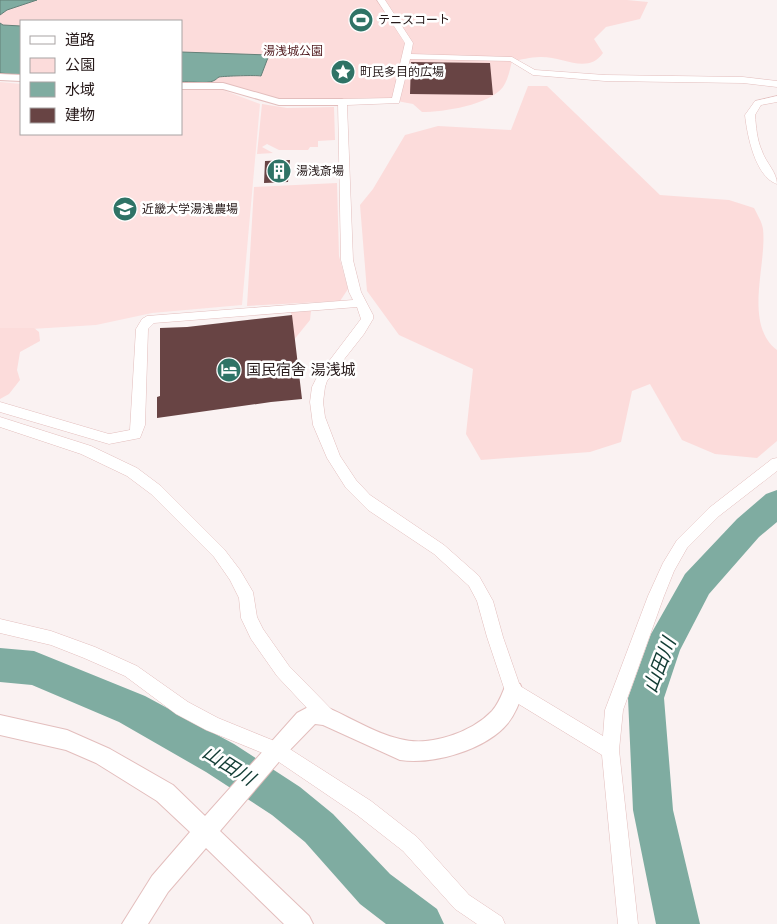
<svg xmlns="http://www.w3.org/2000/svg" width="777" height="924" viewBox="0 0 777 924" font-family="'DejaVu Sans','Noto Sans JP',sans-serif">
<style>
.built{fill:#fde1e0}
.green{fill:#fcdcdb}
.water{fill:#7faca1;stroke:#648078}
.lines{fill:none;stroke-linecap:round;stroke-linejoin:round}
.river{fill:#7faca1;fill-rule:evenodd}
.building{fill:#684444}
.minor-casing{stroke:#e3bebd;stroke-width:1}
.tertiary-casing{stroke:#e3bebd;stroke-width:2}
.minor{fill:#fff;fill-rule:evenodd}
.tertiary{fill:#fff;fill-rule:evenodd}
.labels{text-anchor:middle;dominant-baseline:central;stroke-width:5;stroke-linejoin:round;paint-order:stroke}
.far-poi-label{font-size:12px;fill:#261919;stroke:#fff;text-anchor:start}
.far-park-label{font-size:12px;fill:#501a1e;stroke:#fff}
.poi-label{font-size:15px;fill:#261919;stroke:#fff;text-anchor:start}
.near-water-label{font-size:19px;font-style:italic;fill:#103b33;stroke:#fff}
</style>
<rect width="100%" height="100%" fill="#faf2f2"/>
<path class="built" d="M0,82L21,84V134H181V90H223L260,104L242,305L152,313L96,325L16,330L0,328Z"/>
<path class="green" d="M0,0H627L648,2L640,19L606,27L594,39L603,53C588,75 562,56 540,57C530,57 521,60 512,61C510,69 508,80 503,87C489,105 444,112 422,112L413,104L397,101L288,103L233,88L181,86V21H21V78L0,77Z
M528,86H547L660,195L729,200L754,208C757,214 762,222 763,229C767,265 743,324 777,350V441L757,458L715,454L682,440L650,384L632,391L621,442L590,452L481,460L466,434L473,369L399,335L367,291L360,205L373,189L405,135L438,126L511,130Z
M262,104L287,108L334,107L335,140L318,141V147H310L308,150H279L267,144L262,147L273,153L257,154Z
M337,183L339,256L348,289L340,301L247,306L254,187Z
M311,311L310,320L293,341L291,312Z
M0,328H34L39,332L40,341L20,352L17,370L20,380L9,394L0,399Z"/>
<path class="water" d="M0,0H37L7,10L0,15Z
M0,23L3,25L21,26V75L0,73Z
M181,52L269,55L261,76C256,75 225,76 219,77C217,78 216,80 213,81C207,84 189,81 181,82Z"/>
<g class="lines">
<path class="river" d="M777,490V522L759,537L709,594L680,650L664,698L673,810L700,924H656L633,810L628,698L651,634L685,574L737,519L766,494Z
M0,648L34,651L145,696L234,744L300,787L333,814L390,874L437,909L444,924H386L360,904L305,842L272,815L206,772L119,722L32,685L0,682Z"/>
</g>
<path class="building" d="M411,62L490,63L493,95L410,94Z
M290,160L288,182L264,183L265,161Z
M292,315L302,399L271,402L157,418V397L160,396V328L187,327Z"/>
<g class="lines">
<defs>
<path id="minor" d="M377,0H385L413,43L411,54L512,57L535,70L605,75L743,77L777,81V87L743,83L605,81L533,75L510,61L410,59L399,103L347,105L353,260L361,292L373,315V319L364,334L327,381L325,387L323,402L325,417L340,456L356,480L370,495L444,545L479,576L493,601L503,637L520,686L603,736L605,710L648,596L663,563L677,540L709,508L772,459L777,458V471L719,516L687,548L674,571L664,596L623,710L619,750L638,924H618L602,755L507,697L487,637L477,601L469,586L434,554L368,510L346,488L327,458L313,425L310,402L312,387L317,377L361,319L357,307L154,323L148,329L145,425L140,438L109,444L0,412V402L109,434L130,430L136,329L142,319L147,316L353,300L349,292L341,260L338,102L342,99L392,98L405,43Z
M777,96V102L761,105L755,115C756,127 757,140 762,151C766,163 777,172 777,184C755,177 747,134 745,115L755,101Z
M0,417L91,446L137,468L161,486L224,549L240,570L253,592L257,617L263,629L289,666L333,711L336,717L333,723L327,725L321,723L277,676L251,639L241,618L239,598L230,580L214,557L151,494L127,476L81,454L0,427Z
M0,619L51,631L95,647L137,666L188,702L218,718L282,744L371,801L417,837L469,895L502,917L505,924H477L455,909L403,851L357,815L270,756L206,730L176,714L125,676L84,658L51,645L0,633Z"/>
<path id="tertiary" d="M0,74L21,75V81L0,80Z
M181,83H223L279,99H342L347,102L342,105H279L223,89H181Z
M513,682L520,684L523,691C520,702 515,714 508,723C486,750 433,765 400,760L323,725L315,724L283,757L220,831L309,916L313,924H284L206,848L168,892L148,924H122L152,876L190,832L157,801L96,763L66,750L0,735V715L67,730L110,749L173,785L205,816L297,713L312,705L319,704C345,714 373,733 400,739C429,747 471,733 492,711C499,703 502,694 506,684Z"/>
</defs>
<use href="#minor" class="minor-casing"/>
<use href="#tertiary" class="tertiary-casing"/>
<use href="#minor" class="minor"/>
<use href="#tertiary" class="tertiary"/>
</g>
<defs>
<symbol id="stadium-disc" viewBox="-11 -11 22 22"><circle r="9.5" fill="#2f7366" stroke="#fff"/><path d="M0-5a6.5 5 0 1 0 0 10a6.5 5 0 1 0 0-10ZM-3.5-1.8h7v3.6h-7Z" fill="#fff"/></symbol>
<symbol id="sight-disc" viewBox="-11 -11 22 22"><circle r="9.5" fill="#2f7366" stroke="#fff"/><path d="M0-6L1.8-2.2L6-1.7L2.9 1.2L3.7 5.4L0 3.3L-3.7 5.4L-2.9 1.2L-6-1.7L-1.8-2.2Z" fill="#fff"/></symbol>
<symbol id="building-disc" viewBox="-11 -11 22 22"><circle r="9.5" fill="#2f7366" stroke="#fff"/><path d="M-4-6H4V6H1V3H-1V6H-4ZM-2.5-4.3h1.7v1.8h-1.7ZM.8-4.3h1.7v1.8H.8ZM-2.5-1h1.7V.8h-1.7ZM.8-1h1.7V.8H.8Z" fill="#fff"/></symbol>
<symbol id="university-disc" viewBox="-11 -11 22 22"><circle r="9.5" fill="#2f7366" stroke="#fff"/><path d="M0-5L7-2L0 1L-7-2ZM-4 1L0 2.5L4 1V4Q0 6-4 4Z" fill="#fff"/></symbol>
<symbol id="hotel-disc" viewBox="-11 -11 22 22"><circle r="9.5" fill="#2f7366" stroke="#fff"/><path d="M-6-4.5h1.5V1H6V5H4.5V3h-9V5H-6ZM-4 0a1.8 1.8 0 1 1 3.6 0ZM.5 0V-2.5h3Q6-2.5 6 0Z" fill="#fff"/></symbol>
</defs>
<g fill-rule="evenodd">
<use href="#stadium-disc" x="347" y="6" width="28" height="28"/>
<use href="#sight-disc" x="329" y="58" width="28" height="28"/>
<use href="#building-disc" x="265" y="157" width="28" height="28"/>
<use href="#university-disc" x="111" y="195" width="28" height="28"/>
<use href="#hotel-disc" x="215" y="356" width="28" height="28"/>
</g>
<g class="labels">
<g class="far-poi-label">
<text x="378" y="20">テニスコート</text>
<text x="360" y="72">町民多目的広場</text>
<text x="296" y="171">湯浅斎場</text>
<text x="142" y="209">近畿大学湯浅農場</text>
</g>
<g class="far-park-label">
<text x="293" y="51">湯浅城公園</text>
</g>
<g class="poi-label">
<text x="246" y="370">国民宿舎 湯浅城</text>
</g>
<g class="near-water-label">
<text transform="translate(659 665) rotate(-69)">山田川</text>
<text transform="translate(229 765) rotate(32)">山田川</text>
</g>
</g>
<rect x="20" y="20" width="162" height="115" fill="#ffffff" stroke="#a8a3a3"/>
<rect x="30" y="36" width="25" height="8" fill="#ffffff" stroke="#a8a3a3"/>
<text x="65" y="45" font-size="15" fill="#261919">道路</text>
<rect x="30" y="58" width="25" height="15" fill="#fcdcdb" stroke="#a8a3a3"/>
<text x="65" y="70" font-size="15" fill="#261919">公園</text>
<rect x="30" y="82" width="25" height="15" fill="#7faca1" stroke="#a8a3a3"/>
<text x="65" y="95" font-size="15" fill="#261919">水域</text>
<rect x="30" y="108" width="25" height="15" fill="#684444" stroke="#a8a3a3"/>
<text x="65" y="120" font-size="15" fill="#261919">建物</text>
</svg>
